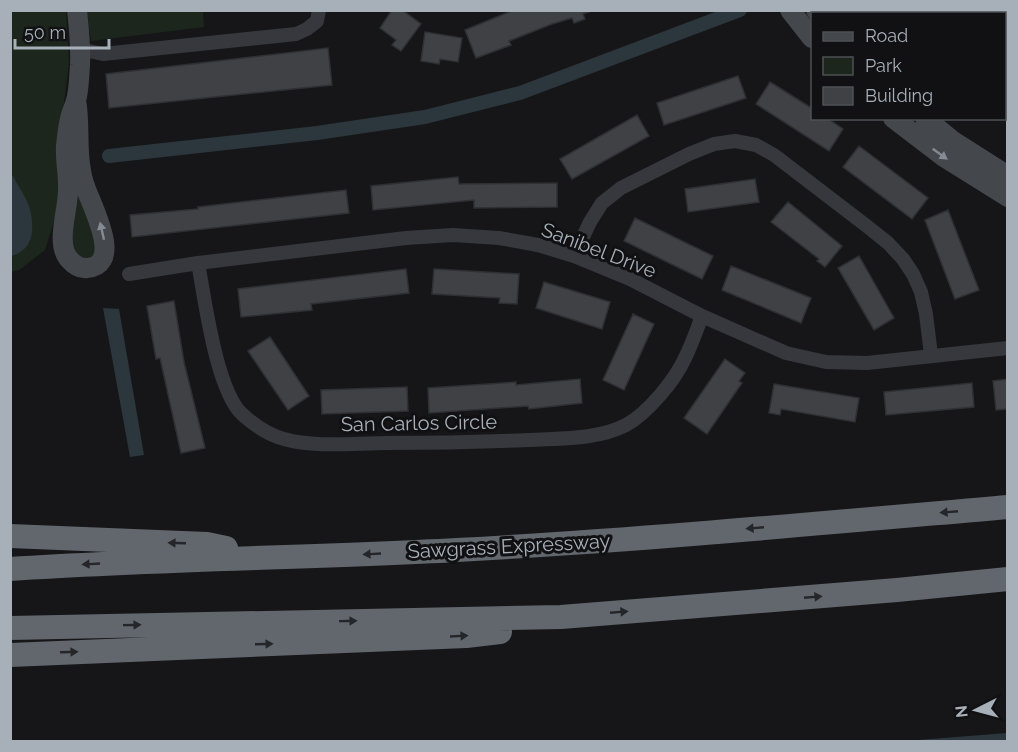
<svg xmlns="http://www.w3.org/2000/svg" width="1018" height="752" viewBox="0 0 1018 752" font-family="Raleway,sans-serif">
<style>
.green{fill:#1d261d}
.water{fill:#2b373d}
.lines{fill:none;stroke-linecap:round;stroke-linejoin:round}
.canal{stroke:#2b373d;stroke-width:14}
.building{fill:#404145;stroke:#2f3034;stroke-width:1.5}
.street{stroke:#36383d;stroke-width:14}
.secondary{stroke:#44484d;stroke-width:20}
.highway{stroke:#62676e;stroke-width:24}
.oneway{fill:#848b93}
.oneway2{fill:#25262a}
.labels{text-anchor:middle;dominant-baseline:central;stroke-width:6;stroke-linejoin:round;paint-order:stroke}
.street-label{font-size:20px;fill:#a7afb9;stroke:#111113}
</style>
<rect width="100%" height="100%" fill="#161618"/>
<path class="green" d="M10,11H66L69,62L63,111L62,188L57,211L45,250L19,270L11,272Z
M87,11H203L204,27L91,41Z
M76,173L96,232L94,257L80,260L71,248Z"/>
<path class="water" d="M11,175L13,176C18,186 28,200 30,210C35,230 33,250 11,256Z
M103,308L119,309L144,455L130,457Z
M1007,733V741H905Z"/>
<g class="lines">
<path class="canal" d="M109,156L317,133L425,117L520,93L740,10"/>
</g>
<path class="building" d="M392,10H402L421,24L401,51L392,45L396,40L380,28Z
M514,10H589V12L583,14L585,19L574,23L572,18L552,24L509,41L511,45L476,58L465,30Z
M425,32L462,38L458,62L440,59L439,64L421,61Z
M328,48L332,85L109,108L106,74Z
M738,76L746,98L664,125L657,103Z
M770,82L813,109V118H827L843,129L829,151L756,104Z
M637,115L649,136L572,179L560,159Z
M859,146L928,198L912,219L843,167Z
M458,177L459,184L557,183V207L474,208V200L373,210L371,186Z
M755,179L759,202L688,212L685,189Z
M346,190L349,213L132,237L130,215L198,209V207Z
M788,202L842,246L825,267L817,261L819,259L771,222Z
M948,210L979,290L955,299L925,220Z
M635,218L713,256L702,279L624,241Z
M859,256L894,318L874,330L838,268Z
M731,266L811,298L801,323L722,290Z
M406,269L409,293L311,304L312,310L241,317L238,289Z
M434,269L519,274L517,304L499,303L500,298L432,294Z
M544,282L610,302L602,329L536,308Z
M174,301L184,362L205,448L181,453L160,358L156,359L147,306Z
M633,314L654,324L624,390L603,380Z
M270,337L309,396L288,410L248,351Z
M725,359L745,373L739,381L742,383L707,434L684,418Z
M580,379L582,403L529,409L528,406L429,413L428,388L516,382V385Z
M1008,379V409L996,410L993,381Z
M972,383L974,407L886,415L884,392Z
M774,384L859,398L855,422L781,409L780,415L769,413Z
M407,387L408,411L322,414L321,390Z"/>
<g class="lines">
<path class="street" d="M80,49L103,54L296,34L307,29L317,21L319,10
M574,256L590,222L602,203L621,188L689,154L714,144L735,141L756,145L774,155L868,227L888,243L903,259L913,274L921,292L926,314L931,355
M198,263C205,300 216,389 242,414C254,425 268,435 284,439C315,448 356,443 388,443C435,443 482,442 528,440C560,438 597,440 626,425C648,413 675,380 685,358C692,344 697,329 702,316
M129,274L198,263L406,238L453,235L499,238L538,245L574,256L630,279L702,316L786,353L826,362L867,363L1008,348"/>
<path class="secondary" d="M790,10L812,38
M816,10L819,14
M76,100C80,121 77,143 80,164C81,171 82,179 85,186C90,203 125,265 87,268C79,269 73,264 68,258C56,242 68,210 68,191C69,176 65,161 66,146C67,137 68,127 70,119C71,113 74,107 76,101C79,90 79,77 80,65C81,46 79,29 77,10
M893,118L944,157L1008,197
M925,118L953,141L1008,176"/>
<path class="highway" d="M10,536L207,544L226,548
M10,569C159,559 308,558 457,550C641,540 824,523 1008,507
M10,628L561,617L897,590L1008,579
M10,655L466,636L500,632"/>
</g>
<defs><path id="oneway-solid" d="M-6-.8H1V-3.2L6.5 0L1 3.2V.8H-6Z" transform="scale(1.5)"/></defs>
<g class="oneway">
<use href="#oneway-solid" transform="translate(940 154) rotate(36)"/>
<use href="#oneway-solid" transform="translate(102 231) rotate(-103)"/>
</g>
<g class="oneway2">
<use href="#oneway-solid" transform="translate(949 512) rotate(175)"/>
<use href="#oneway-solid" transform="translate(755 528) rotate(175)"/>
<use href="#oneway-solid" transform="translate(177 543) rotate(-178)"/>
<use href="#oneway-solid" transform="translate(372 554) rotate(177)"/>
<use href="#oneway-solid" transform="translate(91 564) rotate(177)"/>
<use href="#oneway-solid" transform="translate(813 597) rotate(-5)"/>
<use href="#oneway-solid" transform="translate(619 612) rotate(-5)"/>
<use href="#oneway-solid" transform="translate(348 621) rotate(-1)"/>
<use href="#oneway-solid" transform="translate(132 625) rotate(-1)"/>
<use href="#oneway-solid" transform="translate(459 636) rotate(-3)"/>
<use href="#oneway-solid" transform="translate(264 644) rotate(-2)"/>
<use href="#oneway-solid" transform="translate(69 652) rotate(-2)"/>
</g>
<g class="labels">
<g class="street-label">
<text transform="translate(599 250) rotate(21)">Sanibel Drive</text>
<text transform="translate(419 423) rotate(-1)">San Carlos Circle</text>
<text transform="translate(509 546) rotate(-3)">Sawgrass Expressway</text>
</g>
</g>
<rect width="1018" height="752" fill="none" stroke="#a7afb9" stroke-width="24"/>
<rect x="811" y="12" width="195" height="108" fill="#111113" stroke="#4d5055" stroke-width="1.5"/>
<rect x="823" y="32" width="30" height="9" fill="#44484d" stroke="#4d5055" stroke-width="1.5"/>
<text x="865" y="42" font-size="18" fill="#a7afb9">Road</text>
<rect x="823" y="57" width="30" height="18" fill="#1d261d" stroke="#4d5055" stroke-width="1.5"/>
<text x="865" y="72" font-size="18" fill="#a7afb9">Park</text>
<rect x="823" y="87" width="30" height="18" fill="#404145" stroke="#4d5055" stroke-width="1.5"/>
<text x="865" y="102" font-size="18" fill="#a7afb9">Building</text>
<g transform="translate(976 710) rotate(264)" stroke="#111113" stroke-width="4.5" paint-order="stroke">
<path d="M0-4.5L10 22L0 15L-10 22Z" fill="#a7afb9"/>
<text y="-9" font-size="16" font-weight="bold" text-anchor="middle" fill="#a7afb9">N</text>
</g>
<path d="M15 39v9h94v-9" fill="none" stroke="#a7afb9" stroke-width="3"/>
<text x="24" y="39" font-size="18" fill="#a7afb9" stroke="#111113" stroke-width="4.5" paint-order="stroke">50 m</text>
</svg>
